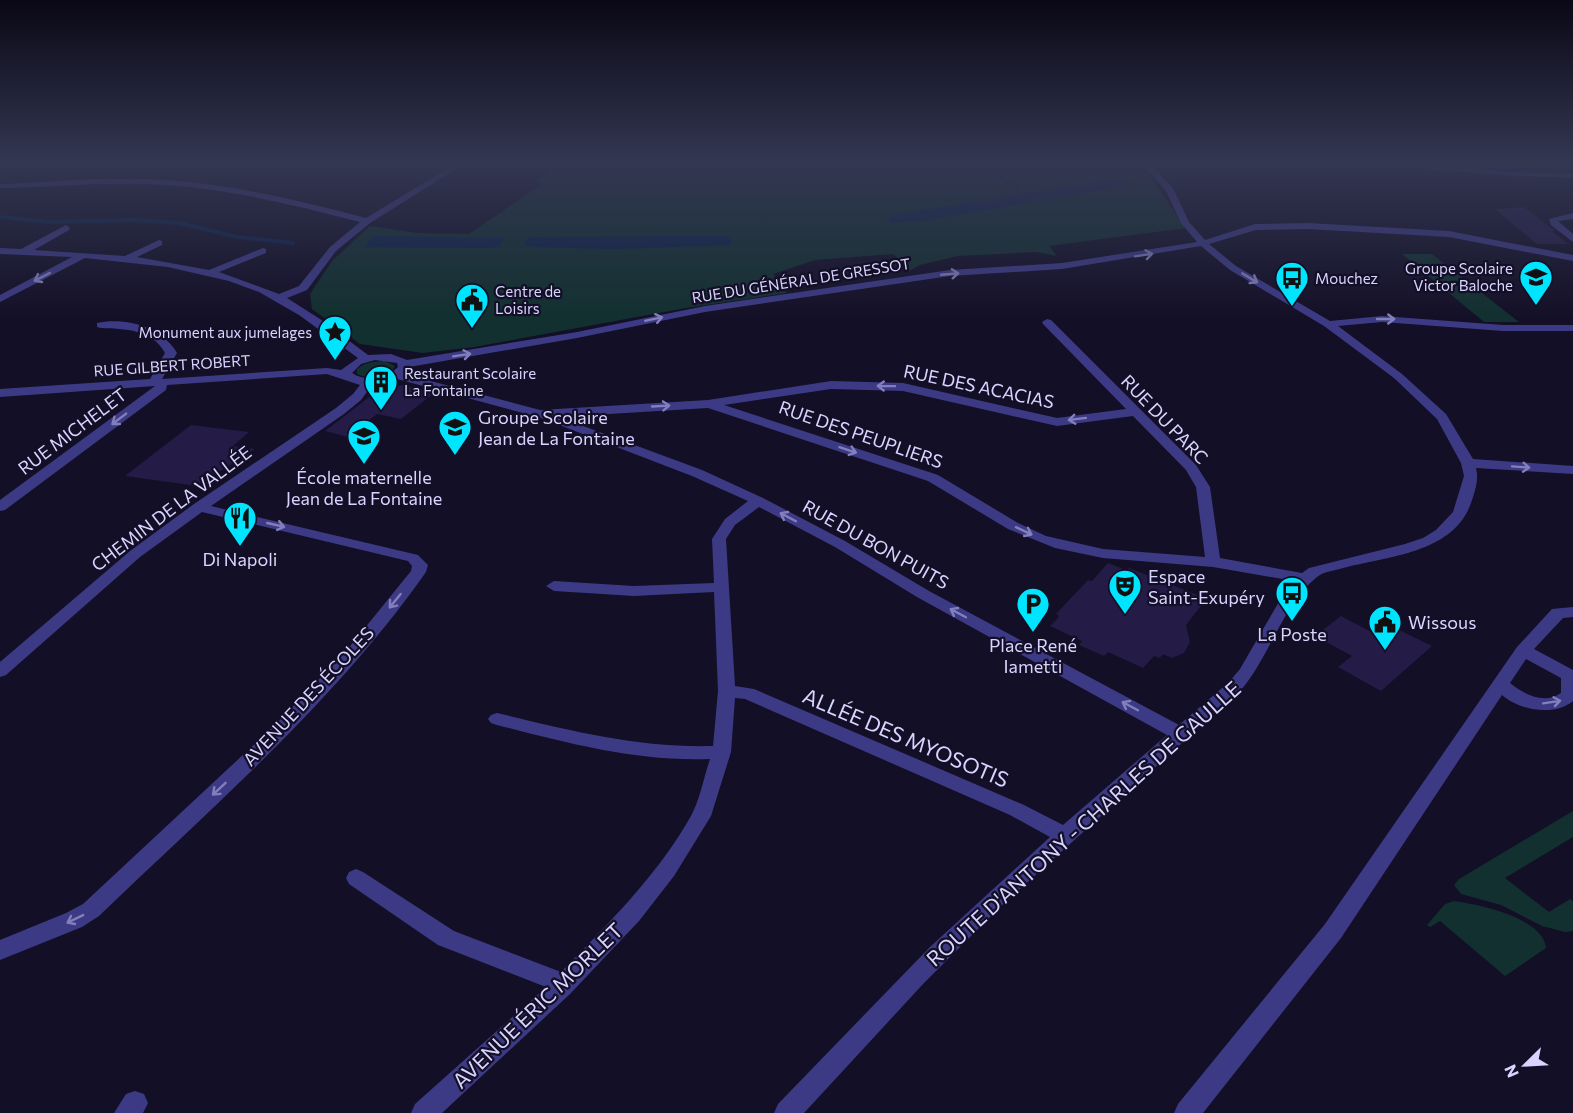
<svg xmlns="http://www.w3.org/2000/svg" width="1573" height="1113" viewBox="0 0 1573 1113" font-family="Commissioner,sans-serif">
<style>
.green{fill:#12302f}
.water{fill:#0c2248}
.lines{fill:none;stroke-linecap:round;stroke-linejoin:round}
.stream{stroke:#0c2248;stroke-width:4}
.building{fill:#241b47}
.minor{fill:#3d3a85;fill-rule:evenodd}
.oneway{stroke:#837fbc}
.labels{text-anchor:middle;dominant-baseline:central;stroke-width:4.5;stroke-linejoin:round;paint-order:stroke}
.far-poi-label{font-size:15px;fill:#d9d4ff;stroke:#130f26;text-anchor:start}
.far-street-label{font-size:15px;fill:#d9d4ff;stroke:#130f26}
.street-label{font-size:18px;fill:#d9d4ff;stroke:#130f26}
.poi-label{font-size:18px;fill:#d9d4ff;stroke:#130f26}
.near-street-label{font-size:21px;fill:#d9d4ff;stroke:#130f26}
</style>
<rect width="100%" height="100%" fill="#130f26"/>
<path class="green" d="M564,164H1137L1151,178L1186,228L1049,246L1057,256L1036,252L958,256L920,265L909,271L894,254L815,260L773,274L787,293L686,308L474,347L423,353L360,344L312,309L310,294L332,261L370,226L417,233L469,234L542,184L537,181Z
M1402,254H1432L1519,322H1484Z
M385,361L395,366C388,379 370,380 357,374V369C365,362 375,361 385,361Z
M1573,811V837L1505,878L1549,912L1570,899L1573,901V931L1565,932L1542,926L1501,905L1461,894L1454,885L1459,879Z
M1454,901C1478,904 1544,918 1546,948L1505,976L1440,921L1430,927L1427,925L1445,904Z"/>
<path class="water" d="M1112,180H1123L1132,185L922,221L891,223L886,216Z
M374,236L504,238L500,247L486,248L364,247Z
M727,236L732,241L730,245L614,249L536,247L525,245L526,239L532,237Z"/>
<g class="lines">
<path class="stream" d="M990,164L1000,177L1018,189
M0,217L50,222L136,220L179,223L237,237L293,243"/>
</g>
<path class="building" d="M1524,207L1555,231H1552L1568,244H1537L1495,209Z
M402,385L434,393L401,419L377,414L348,437L325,431L377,391Z
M191,425L249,432L233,446L255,449L197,486L125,476Z
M1108,563L1126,570L1129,568L1200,596L1198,599L1204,602L1186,625L1190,642L1184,653L1172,658L1163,654L1160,658L1154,656L1143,668L1108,652L1104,656L1079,645L1082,641L1050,626L1057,619L1059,616L1056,614L1088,580L1092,581Z
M1341,616L1377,635L1389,625L1432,646L1381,691L1338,667L1352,656L1315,636Z"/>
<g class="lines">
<path class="minor" d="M455,164H464L370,223L336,251L307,290L287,298L320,319L368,355L391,354L407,360L577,332L705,306L950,270L1062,263L1197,242L1181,223L1166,191L1142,164H1150L1173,188L1189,222L1205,240L1255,224L1308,223L1449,231L1573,255V261L1449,237L1308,229L1256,230L1209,244L1236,266L1330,321L1382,316L1503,325H1573V331H1503L1382,322L1338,326L1402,374L1446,414L1473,459L1573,466V474L1476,468C1479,480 1475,491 1471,503C1454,552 1391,556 1347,567C1338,570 1324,571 1317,577C1283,604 1270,656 1241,690L1001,906L924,983L804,1113H774L778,1104L930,947L1050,837L1010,815L745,699L735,698L731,752L711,816L674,876L639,921L570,994L442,1113H411L415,1104L546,987L438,945L349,884L346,878L349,872L356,869L363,872L454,931L561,972C608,924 657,876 691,816C700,799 704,777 710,759C637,762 567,743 497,725L491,723L488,719L491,715L497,713C568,730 639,748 713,746L718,691L714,592L634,596L554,591L546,586L554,581L634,586L714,583L712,539L725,519L748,501L692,476L541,418L397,379L372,385L361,400L344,414L211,506L418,555L428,565L426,572C335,702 212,807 99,916L82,927L0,960V940L66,913L83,904L275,725L347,650L411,571L412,566L408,561L202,512L140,557L6,675L0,677V662L130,551L194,504L336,408L353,394L360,385L327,374L167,385L166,390L5,510L0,511V500L155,386L0,397V389L150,379L165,353C152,329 125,329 101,328L97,327V323C126,317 162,327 177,353L162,379L327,368L341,370L358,358L299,315L259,292L229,281L168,267L85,258L0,302V295L72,257L0,254V248L21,249L66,225L70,228L69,230L34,250L125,256L159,240L162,241V245L137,257L209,270L263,248L266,249V253L219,272L279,294L299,286L330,247L360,222C297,206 232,189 166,185C111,181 55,187 0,188V184C55,182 110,176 164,180C232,184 300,201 366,218ZM1201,246L1230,270L1324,326L1394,378L1437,419L1461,463L1464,476L1453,512L1436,530L1423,538L1405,544L1309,568L1302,573L1220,558L1210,487L1196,465L1051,320L1047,319L1042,322L1043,324L1126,409L1057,418L903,383L831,381L708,400L540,410L404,374L409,367L577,338L705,312L950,276L1062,269ZM375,360L397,363L398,367C386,378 367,383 352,373L361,364ZM831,389L903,391L1057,426L1133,416L1186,470L1196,487L1205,557L1103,549L1046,536L1018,523L938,475L724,405ZM708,408L928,481L1008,529L1055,548L1103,558L1213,567L1294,581L1287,588L1240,669L1229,682L1179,725L929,591L845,541L763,498L702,470L559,417ZM759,507L835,547L917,597L1167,735L1063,825L1024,805L754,689L735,686L726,539L735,525Z
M1383,164H1436L1513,172L1573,174V178L1513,176L1387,166Z
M1573,213V219L1558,221L1573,234V242L1551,225L1549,219Z
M1573,607V617L1563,618L1534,649L1573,670V701C1554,717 1519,710 1502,695L1341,938L1203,1113H1174L1178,1104L1325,924L1517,647L1552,609ZM1526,659L1561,678V693C1545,705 1523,694 1510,683Z
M135,1091L144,1094L148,1103L143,1113H114L126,1094Z"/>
</g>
<defs><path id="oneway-shaft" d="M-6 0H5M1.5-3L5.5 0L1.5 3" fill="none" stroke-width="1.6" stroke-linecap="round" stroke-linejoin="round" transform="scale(1.5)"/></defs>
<g class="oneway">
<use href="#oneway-shaft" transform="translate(1144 255) rotate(-9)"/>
<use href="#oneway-shaft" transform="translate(950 274) rotate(-5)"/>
<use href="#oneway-shaft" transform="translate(42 277) rotate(153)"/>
<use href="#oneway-shaft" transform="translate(1250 278) rotate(31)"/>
<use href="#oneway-shaft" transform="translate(654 319) rotate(-12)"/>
<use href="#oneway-shaft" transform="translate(1386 319)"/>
<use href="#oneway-shaft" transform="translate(462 355) rotate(-9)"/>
<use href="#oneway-shaft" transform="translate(886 386) rotate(-179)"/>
<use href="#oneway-shaft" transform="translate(661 406) rotate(-3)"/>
<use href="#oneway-shaft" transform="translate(119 419) rotate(143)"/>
<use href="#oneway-shaft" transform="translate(1077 419) rotate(173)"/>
<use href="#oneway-shaft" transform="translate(848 450) rotate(18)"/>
<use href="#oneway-shaft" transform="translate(1521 467) rotate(4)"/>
<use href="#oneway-shaft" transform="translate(788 517) rotate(-152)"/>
<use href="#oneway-shaft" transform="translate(276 525) rotate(13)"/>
<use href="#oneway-shaft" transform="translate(1024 531) rotate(25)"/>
<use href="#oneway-shaft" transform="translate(395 601) rotate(129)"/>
<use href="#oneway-shaft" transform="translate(958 613) rotate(-152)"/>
<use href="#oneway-shaft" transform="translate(1552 702) rotate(-9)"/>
<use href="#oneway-shaft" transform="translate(1130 706) rotate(-152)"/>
<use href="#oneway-shaft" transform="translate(219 789) rotate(137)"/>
<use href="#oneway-shaft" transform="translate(75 919) rotate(154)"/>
</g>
<linearGradient id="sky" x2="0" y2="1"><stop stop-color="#0a0815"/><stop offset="0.51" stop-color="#333752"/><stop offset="1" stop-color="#333752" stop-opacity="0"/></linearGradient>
<rect width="1573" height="319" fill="url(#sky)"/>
<defs>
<symbol id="school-pin" viewBox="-11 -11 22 30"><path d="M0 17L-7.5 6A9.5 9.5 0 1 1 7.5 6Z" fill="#00e5ff" stroke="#130f26"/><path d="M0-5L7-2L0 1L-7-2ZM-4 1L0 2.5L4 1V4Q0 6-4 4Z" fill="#111"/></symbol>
<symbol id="bus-pin" viewBox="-11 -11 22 30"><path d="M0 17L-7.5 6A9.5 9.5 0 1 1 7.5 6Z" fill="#00e5ff" stroke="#130f26"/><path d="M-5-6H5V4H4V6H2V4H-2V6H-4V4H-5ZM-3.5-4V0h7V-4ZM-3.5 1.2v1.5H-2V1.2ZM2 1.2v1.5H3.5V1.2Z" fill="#111"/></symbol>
<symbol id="civic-pin" viewBox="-11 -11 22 30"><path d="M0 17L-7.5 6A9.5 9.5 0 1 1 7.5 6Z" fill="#00e5ff" stroke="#130f26"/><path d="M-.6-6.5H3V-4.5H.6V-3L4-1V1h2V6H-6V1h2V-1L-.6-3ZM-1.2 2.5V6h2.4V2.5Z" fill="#111"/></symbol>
<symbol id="sight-pin" viewBox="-11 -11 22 30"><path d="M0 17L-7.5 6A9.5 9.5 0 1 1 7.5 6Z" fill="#00e5ff" stroke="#130f26"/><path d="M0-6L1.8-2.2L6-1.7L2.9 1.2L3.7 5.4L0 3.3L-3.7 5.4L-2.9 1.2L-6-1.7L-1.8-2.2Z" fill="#111"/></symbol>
<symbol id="building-pin" viewBox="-11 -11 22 30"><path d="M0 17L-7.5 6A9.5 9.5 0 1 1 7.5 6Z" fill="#00e5ff" stroke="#130f26"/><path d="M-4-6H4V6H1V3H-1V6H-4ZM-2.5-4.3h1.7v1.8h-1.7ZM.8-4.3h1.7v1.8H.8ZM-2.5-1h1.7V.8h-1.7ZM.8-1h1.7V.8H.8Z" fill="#111"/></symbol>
<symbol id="restaurant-pin" viewBox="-11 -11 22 30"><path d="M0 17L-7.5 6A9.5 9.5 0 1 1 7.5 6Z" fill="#00e5ff" stroke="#130f26"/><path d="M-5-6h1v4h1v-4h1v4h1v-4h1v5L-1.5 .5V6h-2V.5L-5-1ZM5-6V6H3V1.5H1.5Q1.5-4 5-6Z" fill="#111"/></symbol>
<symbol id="theatre-pin" viewBox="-11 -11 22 30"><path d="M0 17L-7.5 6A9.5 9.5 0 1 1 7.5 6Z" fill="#00e5ff" stroke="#130f26"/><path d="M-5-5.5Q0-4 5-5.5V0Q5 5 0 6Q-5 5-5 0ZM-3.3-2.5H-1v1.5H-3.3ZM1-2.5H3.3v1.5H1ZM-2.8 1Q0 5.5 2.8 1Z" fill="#111"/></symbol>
<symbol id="parking-pin" viewBox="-11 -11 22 30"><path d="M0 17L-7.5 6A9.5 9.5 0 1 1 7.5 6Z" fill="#00e5ff" stroke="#130f26"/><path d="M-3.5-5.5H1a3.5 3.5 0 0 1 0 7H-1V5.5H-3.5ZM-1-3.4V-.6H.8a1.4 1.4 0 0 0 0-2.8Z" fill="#111"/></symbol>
</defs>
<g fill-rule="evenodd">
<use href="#school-pin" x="1517" y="258" width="38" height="52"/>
<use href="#bus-pin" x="1273" y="259" width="38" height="52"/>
<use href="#civic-pin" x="453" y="281" width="38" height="52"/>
<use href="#sight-pin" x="316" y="313" width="38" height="52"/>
<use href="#building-pin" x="362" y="363" width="38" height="52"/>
<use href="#school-pin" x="436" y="408" width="38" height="52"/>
<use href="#school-pin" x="345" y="417" width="38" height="52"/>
<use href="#restaurant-pin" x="221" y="499" width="38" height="52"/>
<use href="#theatre-pin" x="1106" y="567" width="38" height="52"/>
<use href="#bus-pin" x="1273" y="574" width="38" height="52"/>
<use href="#parking-pin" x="1014" y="585" width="38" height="52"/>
<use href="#civic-pin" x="1366" y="603" width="38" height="52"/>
</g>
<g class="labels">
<g class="far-poi-label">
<text x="1513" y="268" text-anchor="end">Groupe Scolaire<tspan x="1513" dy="17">Victor Baloche</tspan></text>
<text x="1315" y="278">Mouchez</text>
<text x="495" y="291">Centre de<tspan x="495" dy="17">Loisirs</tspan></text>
<text x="312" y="332" text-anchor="end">Monument aux jumelages</text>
<text x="404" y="373">Restaurant Scolaire<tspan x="404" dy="17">La Fontaine</tspan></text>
</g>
<g class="far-street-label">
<text transform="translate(801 280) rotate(-9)">RUE DU GÉNÉRAL DE GRESSOT</text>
<text transform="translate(172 365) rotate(-4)">RUE GILBERT ROBERT</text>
</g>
<g class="street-label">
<text transform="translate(979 386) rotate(12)">RUE DES ACACIAS</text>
<text transform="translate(1165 419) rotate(46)">RUE DU PARC</text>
<text transform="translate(72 431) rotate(-37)">RUE MICHELET</text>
<text transform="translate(861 434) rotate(19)">RUE DES PEUPLIERS</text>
<text transform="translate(171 508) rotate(-37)">CHEMIN DE LA VALLÉE</text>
<text transform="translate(876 544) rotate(29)">RUE DU BON PUITS</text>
<text transform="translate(308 696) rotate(-47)">AVENUE DES ÉCOLES</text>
</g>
<g class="poi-label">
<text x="478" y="417" text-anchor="start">Groupe Scolaire<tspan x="478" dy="21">Jean de La Fontaine</tspan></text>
<text x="364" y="477">École maternelle<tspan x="364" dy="21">Jean de La Fontaine</tspan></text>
<text x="240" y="559">Di Napoli</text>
<text x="1148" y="576" text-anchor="start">Espace<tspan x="1148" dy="21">Saint-Exupéry</tspan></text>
<text x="1408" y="622" text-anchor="start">Wissous</text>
<text x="1292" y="634">La Poste</text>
<text x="1033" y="645">Place René<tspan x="1033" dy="21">Iametti</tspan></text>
</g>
<g class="near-street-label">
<text transform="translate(906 737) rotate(23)">ALLÉE DES MYOSOTIS</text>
<text transform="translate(1083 823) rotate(-42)">ROUTE D'ANTONY - CHARLES DE GAULLE</text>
<text transform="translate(537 1005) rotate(-44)">AVENUE ÉRIC MORLET</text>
</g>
</g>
<g transform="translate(1525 1065) rotate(246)" stroke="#130f26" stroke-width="4.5" paint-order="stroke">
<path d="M0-4.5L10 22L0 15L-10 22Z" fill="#d9d4ff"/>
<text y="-9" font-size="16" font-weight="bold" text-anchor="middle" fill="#d9d4ff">N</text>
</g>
</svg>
